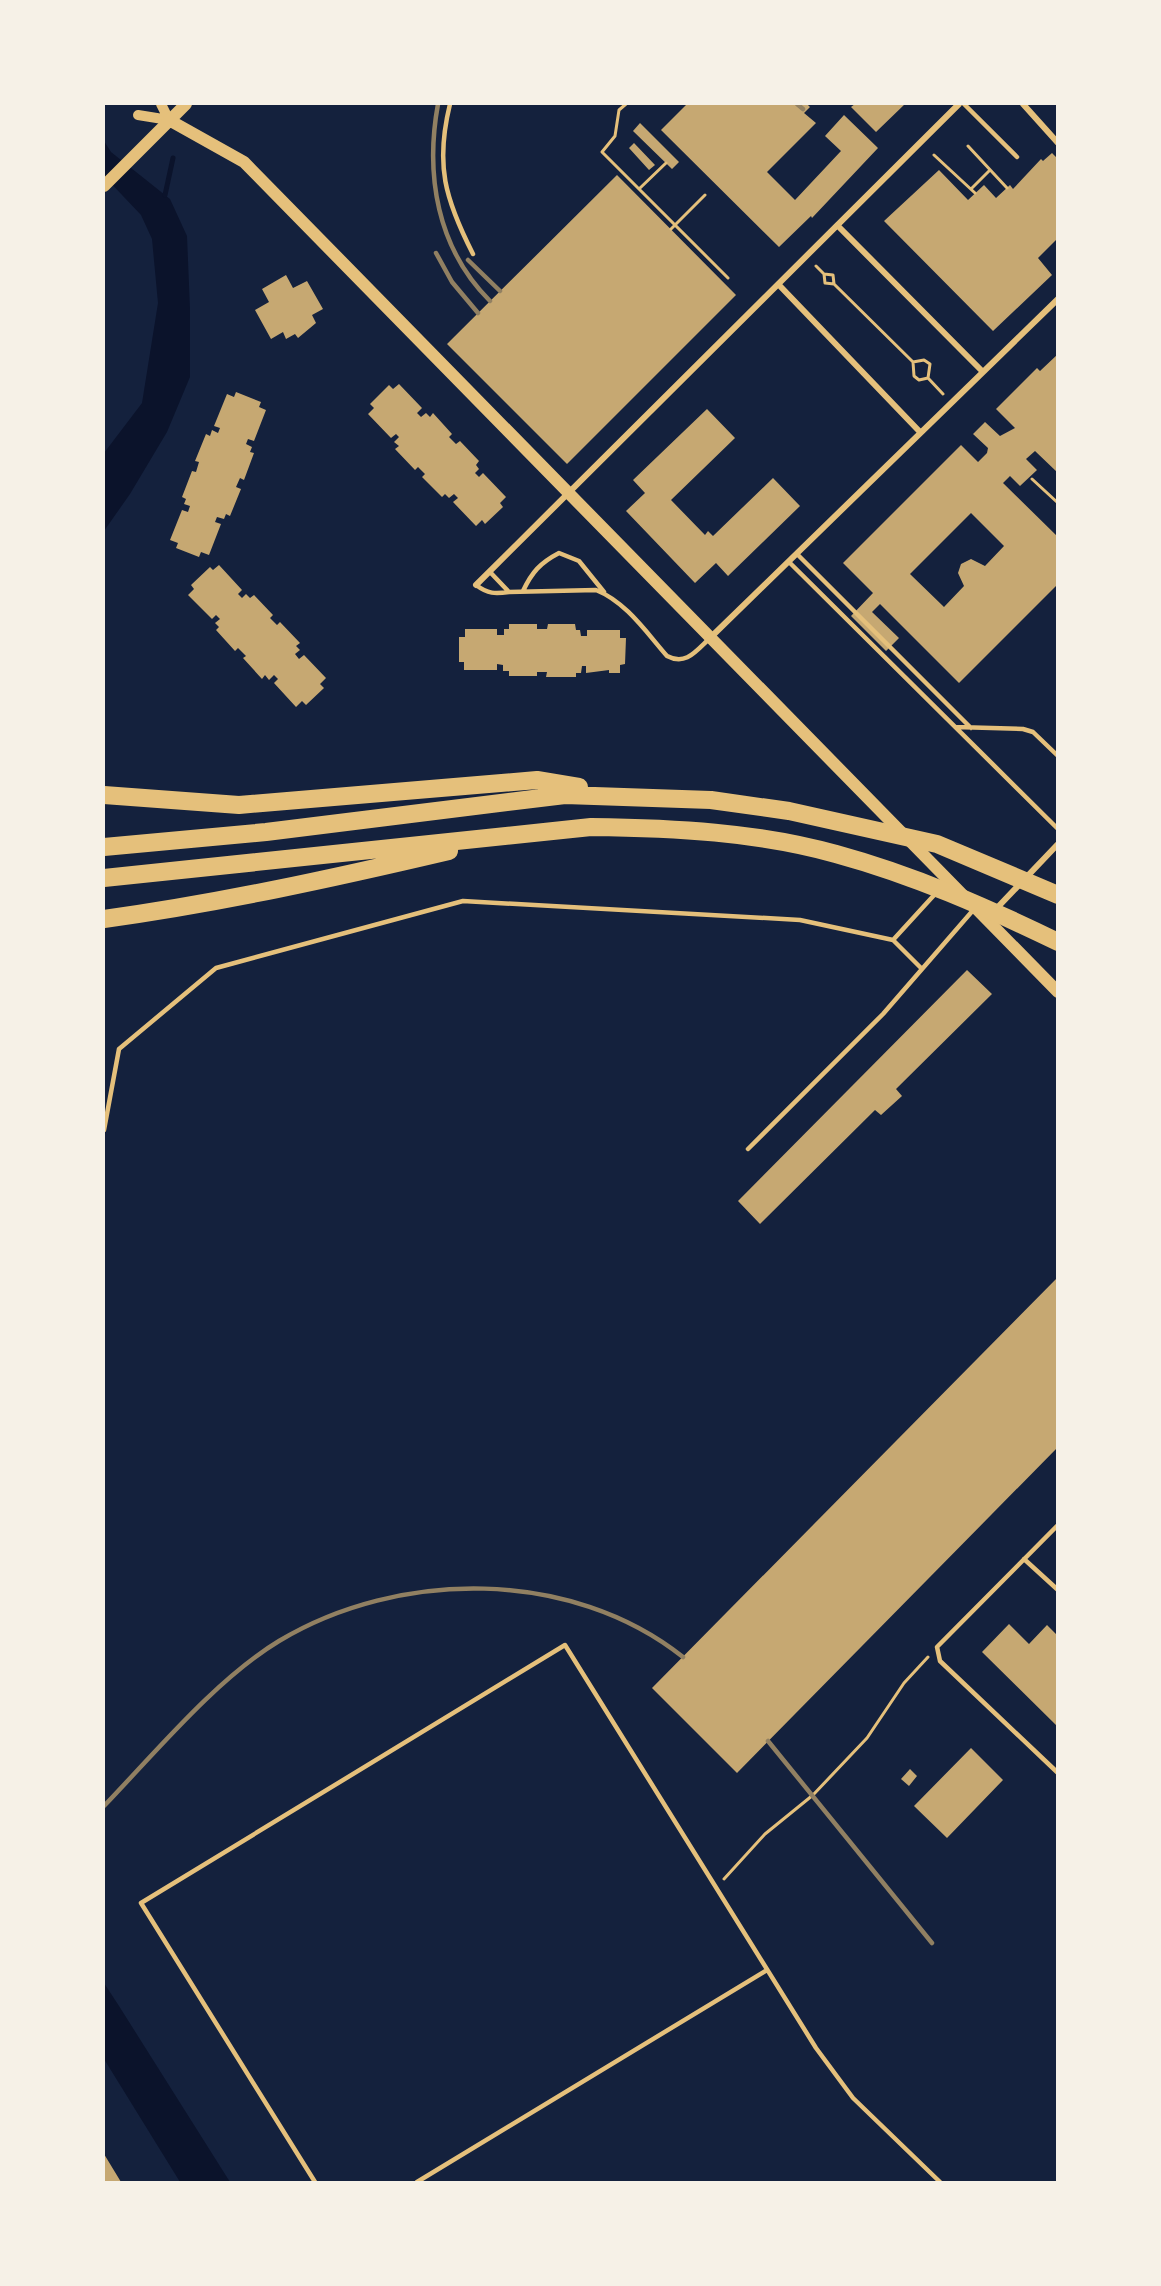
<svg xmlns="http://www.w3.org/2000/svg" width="1161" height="2286" viewBox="0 0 1161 2286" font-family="Raleway,sans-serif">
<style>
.water{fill:#0b132b}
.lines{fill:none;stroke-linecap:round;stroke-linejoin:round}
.stream{stroke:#0b132b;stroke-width:5}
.building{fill:#c6a872;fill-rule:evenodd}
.path{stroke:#e5c07b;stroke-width:3}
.service{stroke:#e5c07b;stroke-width:4.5}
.minor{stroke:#e5c07b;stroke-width:6}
.tertiary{stroke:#e5c07b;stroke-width:10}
.secondary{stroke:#e5c07b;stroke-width:12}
.motorway{stroke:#e5c07b;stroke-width:18}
.rail{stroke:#918062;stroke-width:4.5}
</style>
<rect width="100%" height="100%" fill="#14213d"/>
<path class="water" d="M104,141L111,152L170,199L187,236L190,309V377L167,432L130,494L104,531V453L142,403L158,303L152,239L141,215L104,176Z
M104,1983L119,2006L230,2182H180L104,2059Z"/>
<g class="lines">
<path class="stream" d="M165,195L173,158"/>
</g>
<path class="building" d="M687,104H807L810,107L804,113L816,123L767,172L795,200L841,151L825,136L844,115L878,148L812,218L811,216L779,247L661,130Z
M855,104H905L876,132L851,107Z
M640,123L679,162L672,169L633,131Z
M634,143L655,165L649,170L629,148Z
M1052,153L1058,159V238L1038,258L1052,275L993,331L884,221L939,170L968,200L984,185L996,198L1010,185L1013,189L1041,159L1043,161Z
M617,175L736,295L567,464L447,344Z
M286,275L293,288L307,281L323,309L312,315L316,323L298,338L295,334L286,339L283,332L271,339L255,310L269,302L262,289Z
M1058,354V473L1035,451L1026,459L1037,470L1020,486L1010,476L1003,483L1058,537V584L959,683L880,604L872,612L899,638L886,651L851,616L873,593L843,563L961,445L978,462L987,453L988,448L973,434L985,422L1000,436L1015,428L996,409L1037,368L1040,371ZM971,513L1004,546L985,566L971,559L961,564L958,573L964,586L944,607L910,574Z
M399,384L422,408L417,413L421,417L426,413L430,417L433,413L452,434L449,437L456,444L460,441L479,461L476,465L479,469L475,473L479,477L483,473L506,497L500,503L503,507L485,524L482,520L476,526L453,502L458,498L454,494L449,498L445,494L442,497L422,477L425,474L418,467L415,470L395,449L399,446L394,442L399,437L396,434L391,438L368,414L374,408L370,404L389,385L393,389Z
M236,392L261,402L259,407L266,410L254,441L248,439L246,444L252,447L250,452L254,453L244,480L240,478L236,487L241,489L230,516L226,514L224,519L217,517L215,522L221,524L209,555L201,552L199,557L176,548L178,543L170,540L182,510L188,512L190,506L184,504L186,499L182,497L192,471L196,472L199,462L195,461L206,434L210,436L212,430L218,433L220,428L214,426L227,394L234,397Z
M707,409L735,438L671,500L705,535L708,531L713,536L773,478L800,506L728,576L716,563L695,583L626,511L645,493L633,480Z
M219,565L242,590L238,594L242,598L246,594L250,598L254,595L273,615L270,618L277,625L280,622L300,643L296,646L300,650L295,654L299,659L304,655L326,678L320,684L324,688L306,705L302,701L296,707L274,683L278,679L274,675L269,680L265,675L262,679L243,658L246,656L238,648L235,651L216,630L219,627L215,623L220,619L216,615L212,619L188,595L194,589L191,585L210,567L213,570Z
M509,624H537V629H547L548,624H575L576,630H580L581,636H587V630H620V638H626L625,664L620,665V673H609V670L586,673V666H582L581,673H576V677H546L547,672H537V676H509V671H503V665L497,664V670H464V662H459V637H465V629H497V635H504V629H509Z
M967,970L992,994L896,1089L902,1096L881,1115L875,1110L760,1224L738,1201Z
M1058,1277V1447L737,1773L652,1688Z
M1009,1624L1029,1644L1047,1625L1058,1636V1727L982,1652Z
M971,1748L1003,1780L947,1838L914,1806Z
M910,1769L917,1776L909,1786L901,1779Z
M104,2154L121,2182H104Z"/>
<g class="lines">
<path class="path" d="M626,104L619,110L615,136L602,152L728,278
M968,146L1007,188
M934,155L975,193
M639,189L666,163
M971,189L990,170
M671,229L705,195
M816,266L824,274L833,275L834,284L913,362
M824,274L825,283L834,284
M928,378L919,380L914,376L913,362L924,360L930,364L928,378L943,394
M1032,479L1058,503
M724,1879L765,1834L813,1795L867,1738L904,1683L928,1657"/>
<path class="service" d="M450,104C435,165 445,199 473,254
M964,104L1017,157
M797,554L971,728
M789,562L1058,829
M476,585C488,594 495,594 509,592L490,572
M523,591C532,572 540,563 559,553L579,561L604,592
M509,592L596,590C626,602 646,632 667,656C686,666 696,651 710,638
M956,727L1023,729L1033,732L1058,756
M921,968L893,940L936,893
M104,1130L119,1049L216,968L463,901L800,920L893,940
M748,1149L883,1014L975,908
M1058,1525L937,1647L940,1661L1058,1773
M1024,1559L1058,1590
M315,2182L141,1903L565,1645L816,2048L853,2098L940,2182
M417,2182L767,1970"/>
<path class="minor" d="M1023,104L1058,143
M838,226L982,371
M779,285L920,432
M476,585L959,104
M710,638L1058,299
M996,909L1058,844"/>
<path class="tertiary" d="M161,104L169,120
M138,115L169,120"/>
<path class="secondary" d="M169,120L244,162L1058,992
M104,186L186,104"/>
<path class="motorway" d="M104,795L239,805L537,780L579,787
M104,847L266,832L565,795L711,800L789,811L937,844L1058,895
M104,878L591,827C673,828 758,832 836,854C913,875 986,907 1058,942
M104,919C220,903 334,878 449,851"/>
<path class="rail" d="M438,104C425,175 437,248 490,301
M797,104L803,109
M436,253L452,282L478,313
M468,260L500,291
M768,1741L932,1943
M104,1806C155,1753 216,1679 279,1641C399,1569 571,1568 683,1657"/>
</g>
<rect width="1161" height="2286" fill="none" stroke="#f6f1e7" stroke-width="210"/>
</svg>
